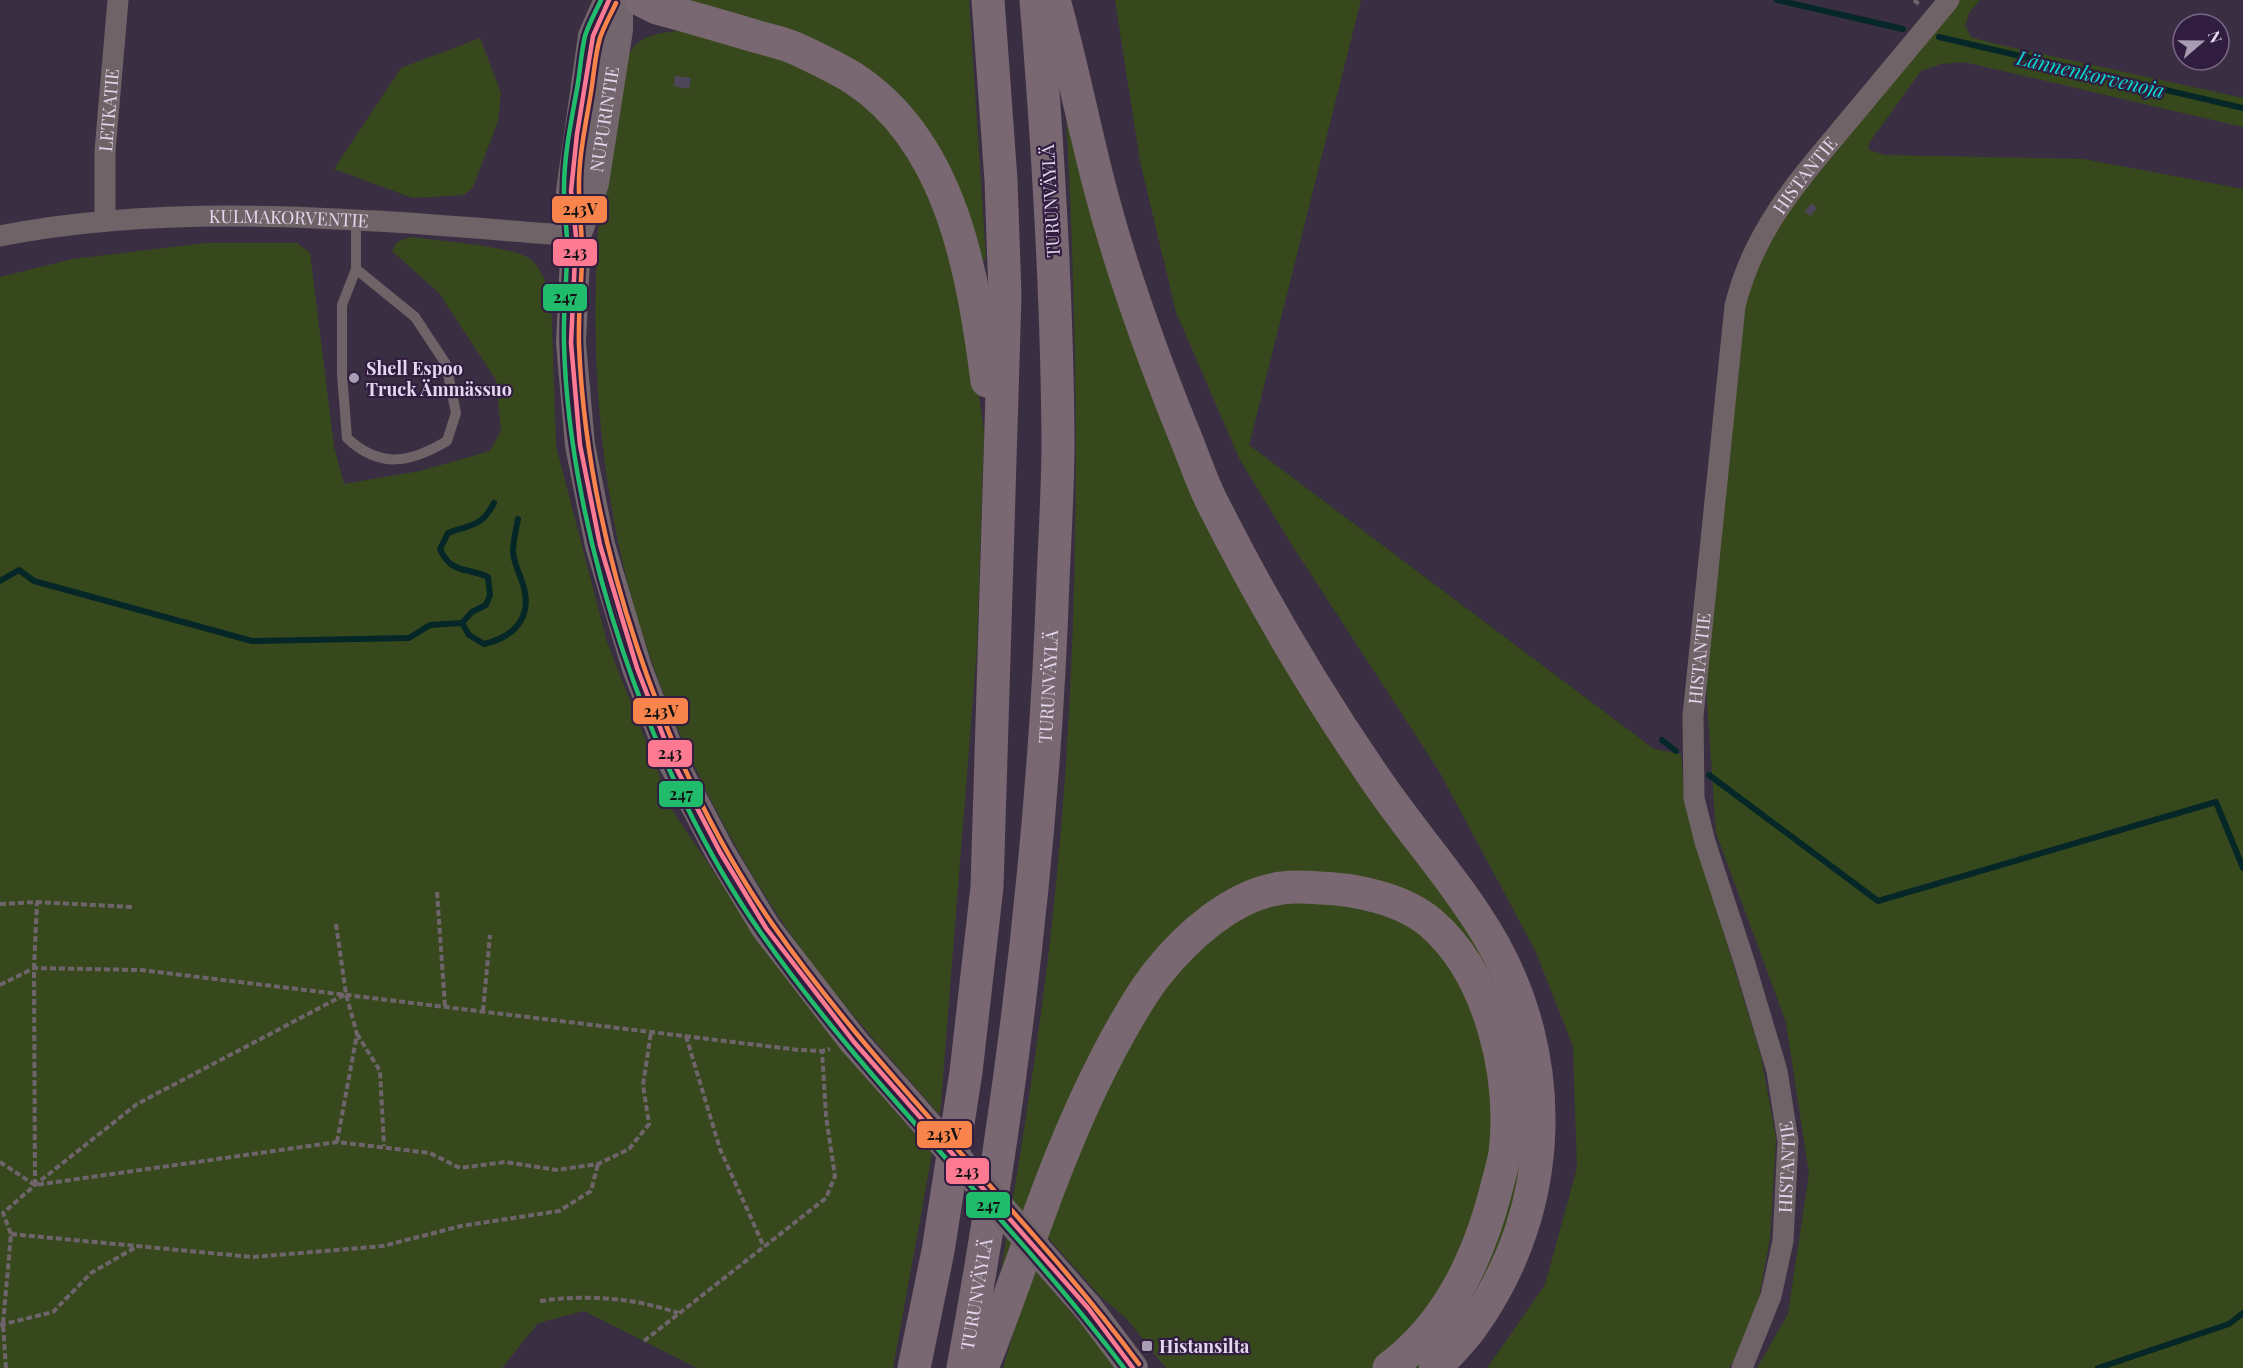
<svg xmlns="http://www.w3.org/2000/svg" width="2243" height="1368" viewBox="0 0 2243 1368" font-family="'Playfair Display',serif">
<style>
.green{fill:#37491c}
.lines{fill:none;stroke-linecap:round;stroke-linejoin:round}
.stream{stroke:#052727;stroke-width:6}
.building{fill:#4d465b}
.path{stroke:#6f646c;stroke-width:4;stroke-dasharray:6 3;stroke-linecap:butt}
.service{stroke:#706367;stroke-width:10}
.minor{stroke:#706367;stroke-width:21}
.secondary{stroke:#72656b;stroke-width:30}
.motorway{stroke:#796871;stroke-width:33}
.secondary-bridge{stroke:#72656b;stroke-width:30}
.bus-1-casing{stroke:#311d3f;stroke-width:9}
.bus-2-casing{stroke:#311d3f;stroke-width:9}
.bus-3-casing{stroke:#311d3f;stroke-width:9}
.bus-1{stroke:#fe7a93;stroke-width:4.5}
.bus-2{stroke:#20bc6c;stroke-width:4.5}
.bus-3{stroke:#f8844c;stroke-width:4.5}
.poi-dot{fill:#a89cb2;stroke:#311d3f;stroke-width:2}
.labels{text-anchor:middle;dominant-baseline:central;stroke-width:4.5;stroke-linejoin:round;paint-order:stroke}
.street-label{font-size:18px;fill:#e4d7ee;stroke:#311d3f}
.poi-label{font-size:18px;font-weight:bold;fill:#e4d7ee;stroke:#311d3f;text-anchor:start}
.water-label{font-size:20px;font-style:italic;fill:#08dad1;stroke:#311d3f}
.line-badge{stroke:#311d3f;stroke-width:2}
.pale-badge-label{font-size:16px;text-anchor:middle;font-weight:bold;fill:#111}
</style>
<rect width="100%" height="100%" fill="#3a2f42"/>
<path class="green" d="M660,0H969L986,259L983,260L918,122Z
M1115,0H1361L1249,445L1654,749L1681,754L1685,805L1761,1056L1776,1139L1770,1238L1758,1303L1738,1353L1729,1368H1487L1545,1285L1577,1168L1573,1046L1535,950L1439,771L1292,545L1240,460L1176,312L1140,161Z
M1959,0H1980L1969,13L1965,26L1971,37L1992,43L2243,98V127L1964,62L1941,64L1921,71L1869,143V150L1885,155L2083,159L2243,189V1368H1757L1788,1314L1809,1174L1786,1022L1716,833L1706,685L1746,293L1779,222Z
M676,31L696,34L821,69L878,112L936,203L966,307L984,432L977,647L940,1115C896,1065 851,1015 811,962C727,851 653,696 622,560C598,453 591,340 598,231C602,178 612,124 619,72C636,39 640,36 676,31Z
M480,38L501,93L498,121L473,187L464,195L413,198L334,169L401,68Z
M1065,94L1189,470L1495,967L1530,1117L1510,1239L1422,1368H1403L1500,1223L1485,973L1339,876L1183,933L999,1284C1020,1157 1041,1031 1054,904C1082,635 1080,364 1065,94Z
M410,237C439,241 503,245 527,257C540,264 546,283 551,296L556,446L607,642L674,813L776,964L889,1104L932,1154L893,1368H697L584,1311L538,1323L502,1368H0V277L73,259L206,243H297L310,253L334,447L344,484L420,471L490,451L501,431L496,380L439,293L392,251L397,242Z
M1310,895L1393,912L1458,966L1499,1090L1478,1226L1418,1327L1372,1368H1166L1126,1318L1101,1297L1044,1233L1095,1101L1149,999L1203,940L1244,911Z
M1033,1268L1106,1353L1116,1368H1003Z"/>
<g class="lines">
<path class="stream" d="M1777,0L1903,29
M1939,37L2243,108
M0,581L19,570L34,581L252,641L409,638L430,625L462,623L469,635L484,644C510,638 530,622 525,593C523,579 514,566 513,552C513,541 516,530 518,519
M462,623L472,612L486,605L490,595L488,577C466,567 451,574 440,549L448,533C471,524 481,528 494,503
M1662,740L1676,751
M1709,775L1878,901L2216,802L2243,868
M2098,1368L2229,1324L2243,1313"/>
</g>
<path class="building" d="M675,76L691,78L689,89L674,86Z
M1812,203L1817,208L1810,216L1805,211Z"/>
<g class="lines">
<path class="path" d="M1914,0L1920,5
M437,892L445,1006
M0,904L37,902L132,907
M336,924L346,994L357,1034L337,1142
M0,985L34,968L141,970L799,1050L822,1051L830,1049
M483,1011L490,935
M357,1034L380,1071L384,1146
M686,1036L720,1149L764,1247
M0,1162L35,1185L337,1142L430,1153L460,1168L505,1162L557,1170L598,1164L629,1149L649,1124L643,1085L651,1032
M35,1185L34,968L37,902
M11,1234L252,1257L383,1246L461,1226L559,1211L591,1191L598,1164
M540,1301C586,1294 635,1298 678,1313
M0,1325L53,1312L91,1273L138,1246
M644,1341L826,1198L835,1176L826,1116L822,1051
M6,1368L3,1324L11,1234L3,1213L35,1185L137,1104L346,994"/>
<path class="service" d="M356,222V269L415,317L446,364L456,413L447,441C410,463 380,469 347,438L342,374V305L356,269"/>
<g class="minor">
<path id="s1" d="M105,221V151L118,0"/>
<path id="s2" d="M0,236C186,199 388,222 576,236"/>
<path id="s3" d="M1742,1368L1771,1296L1783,1241L1788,1141L1777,1071L1744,961L1705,842L1694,798L1693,716L1735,306C1754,229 1799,180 1849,120C1882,80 1916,40 1949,0"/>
</g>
<g class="secondary">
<path d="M609,0L593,36L571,191L576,236L571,343L580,445L600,545L637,668L674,764L720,852L766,928L854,1042L895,1088"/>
<path id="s4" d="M579,228L594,183L618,30V0"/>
<path d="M1088,1308L1133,1368"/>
</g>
<g class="motorway">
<path d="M641,0L657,8C691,17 724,27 758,37C772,41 788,44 801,51C818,59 837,68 853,78C952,142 973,274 987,381"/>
<path d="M1054,0C1072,64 1084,128 1101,192C1122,272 1151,352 1182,429C1193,454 1201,482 1214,506C1263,603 1319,698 1381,787C1415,836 1457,883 1488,935C1560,1056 1556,1206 1475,1322C1464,1339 1449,1353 1435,1368"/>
<path d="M914,1368L938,1251L966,1072L987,887L1005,296L1001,180L988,0"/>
<path id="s5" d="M963,1368C1011,1107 1044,845 1053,580C1055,534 1058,487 1058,441C1057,294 1048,147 1036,0"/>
<path d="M982,1368C1023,1266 1054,1158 1105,1060C1120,1031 1136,1001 1156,975C1186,937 1233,894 1282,888C1294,886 1308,887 1320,888C1355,889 1403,899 1431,923C1491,975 1514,1077 1505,1153C1503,1165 1499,1178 1496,1190C1478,1259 1448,1324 1389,1368"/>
</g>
<path class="secondary-bridge" d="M895,1088L1088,1308"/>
<defs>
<path id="bus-1" d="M609,0L593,36L577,134L571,191L576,236L571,343L580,445L600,545L637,668L674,764L720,852L766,928L854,1042L1088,1308L1133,1368"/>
<path id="bus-2" d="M601,0C596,11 589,23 585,36C581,53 580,72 577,89C571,122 564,156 564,189C563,213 569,235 567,259C566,287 563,316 564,344C569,535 651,777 761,933C869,1088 1010,1217 1124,1368"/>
<path id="bus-3" d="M616,3C611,14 604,26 600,38C595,55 594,74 591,92C586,124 578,158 579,191C579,215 583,237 582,261C581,289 578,317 579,345C587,539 662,765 773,925C882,1081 1025,1211 1139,1364"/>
</defs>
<use href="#bus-1" class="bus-1-casing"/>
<use href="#bus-2" class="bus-2-casing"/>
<use href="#bus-3" class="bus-3-casing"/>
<use href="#bus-1" class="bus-1"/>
<use href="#bus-2" class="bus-2"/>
<use href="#bus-3" class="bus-3"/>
</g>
<g class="poi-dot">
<circle cx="354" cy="378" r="6"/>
<rect x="1141" y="1340" width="12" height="12" rx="3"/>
</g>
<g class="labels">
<g class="street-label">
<text stroke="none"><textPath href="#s1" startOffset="111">LETKATIE</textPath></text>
<text stroke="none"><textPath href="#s4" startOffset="112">NUPURINTIE</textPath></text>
<text stroke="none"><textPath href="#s3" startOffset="1234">HISTANTIE</textPath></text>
<text transform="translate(1050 201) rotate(-93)">TURUNVÄYLÄ</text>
<text stroke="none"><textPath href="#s2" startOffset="290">KULMAKORVENTIE</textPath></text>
<text stroke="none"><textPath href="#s3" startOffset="730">HISTANTIE</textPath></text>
<text stroke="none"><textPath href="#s5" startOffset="687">TURUNVÄYLÄ</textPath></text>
<text stroke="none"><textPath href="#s3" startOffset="208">HISTANTIE</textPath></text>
<text stroke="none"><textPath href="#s5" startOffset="75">TURUNVÄYLÄ</textPath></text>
</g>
<g class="poi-label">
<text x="366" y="368">Shell Espoo<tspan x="366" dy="21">Truck Ämmässuo</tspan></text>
<text x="1159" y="1346">Histansilta</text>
</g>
<g class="water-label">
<text transform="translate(2091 73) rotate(13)">Lännenkorvenoja</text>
</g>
</g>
<g class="line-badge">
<rect x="551" y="195" width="57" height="29" rx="6" fill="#f8844c"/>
<rect x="552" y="238" width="46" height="29" rx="6" fill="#fe7a93"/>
<rect x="542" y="283" width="46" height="29" rx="6" fill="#20bc6c"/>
<rect x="632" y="697" width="57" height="28" rx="6" fill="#f8844c"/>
<rect x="647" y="739" width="46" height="29" rx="6" fill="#fe7a93"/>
<rect x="658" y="780" width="46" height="28" rx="6" fill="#20bc6c"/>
<rect x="916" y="1120" width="57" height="29" rx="6" fill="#f8844c"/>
<rect x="945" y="1157" width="45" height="28" rx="6" fill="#fe7a93"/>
<rect x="965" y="1191" width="46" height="28" rx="6" fill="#20bc6c"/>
</g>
<g class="pale-badge-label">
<text x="580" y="215">243V</text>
<text x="575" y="258">243</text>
<text x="565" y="303">247</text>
<text x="661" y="717">243V</text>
<text x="670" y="759">243</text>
<text x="681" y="800">247</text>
<text x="944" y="1140">243V</text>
<text x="967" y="1177">243</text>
<text x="988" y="1211">247</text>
</g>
<g transform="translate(2201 42) rotate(70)"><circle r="28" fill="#311d3f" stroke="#796785" stroke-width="1.5"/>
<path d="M0-4.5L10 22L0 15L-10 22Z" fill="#a89cb2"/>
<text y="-9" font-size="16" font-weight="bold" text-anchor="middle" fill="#e4d7ee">N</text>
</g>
</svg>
